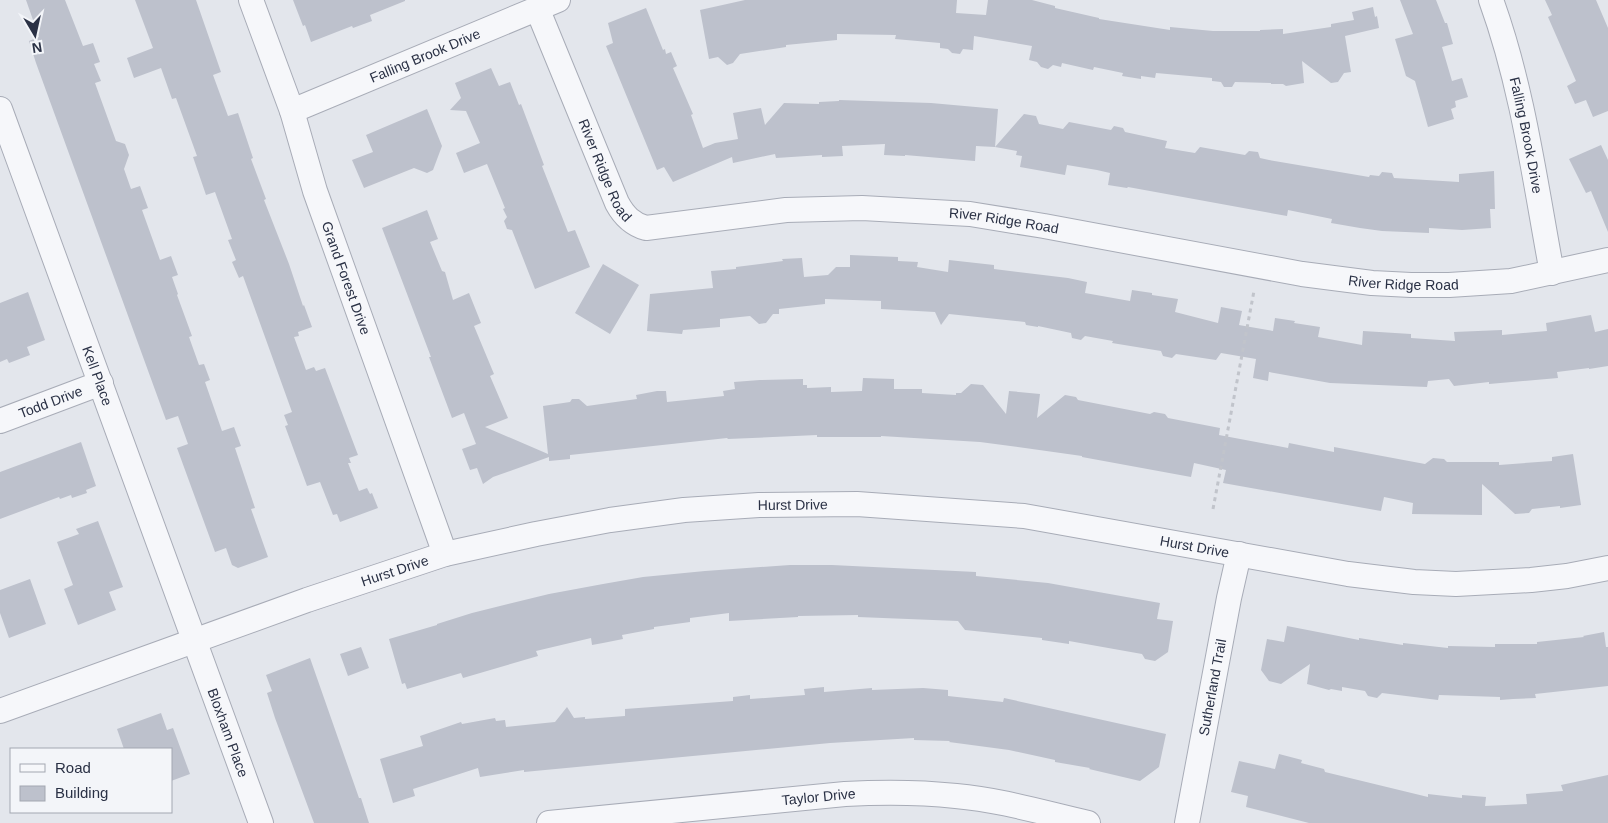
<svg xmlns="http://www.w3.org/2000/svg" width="1608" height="823" viewBox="0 0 1608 823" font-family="Helvetica,sans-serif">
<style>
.building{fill:#bdc1cc}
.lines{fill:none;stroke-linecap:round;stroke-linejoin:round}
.minor-casing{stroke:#a8acb7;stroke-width:26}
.path{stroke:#c1c4cb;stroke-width:3;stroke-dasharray:4 4;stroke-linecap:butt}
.minor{stroke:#f6f7fa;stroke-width:24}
.labels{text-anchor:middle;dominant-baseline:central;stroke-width:4;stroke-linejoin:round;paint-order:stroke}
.street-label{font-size:14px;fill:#2a3145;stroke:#f3f5f9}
</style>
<rect width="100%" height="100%" fill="#e3e6ec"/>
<path class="building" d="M26,0H65L83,46L93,43L100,62L94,64L101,81L95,83L116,141L125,144L129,155L124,169L131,189L140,186L148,208L142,210L160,260L171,256L178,275L172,277L178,294L177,295L192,336L189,337L199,365L204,364L210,380L205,382L222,431L234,427L241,446L235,448L255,508L251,509L268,557L238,568L232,565L226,548L215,552L177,448L188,444L178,416L166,420L36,63L29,41L39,37Z
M135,0H196L221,72L213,75L228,116L238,113L253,158L251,159L266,199L264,200L289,264L303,306L304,305L312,327L298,332L299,336L294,337L306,370L314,367L316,371L325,368L358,455L349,458L351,463H348L359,491L367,488L370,494L372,493L378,508L340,522L337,514L333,515L320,482L307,486L285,426L288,425L284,415L292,412L243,276L239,278L232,262L236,260L228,240L232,239L215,192L206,195L193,157L197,156L176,98L172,99L161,68L134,78L127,58L153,48Z
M293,0H405V1L370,15L372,21L353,28L352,26L311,42L305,25L303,26Z
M745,0H957L956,13L986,15L988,0H1032L1055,6V8L1099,18V19L1170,30V27L1213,31H1260V30L1283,29V34L1331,27V24L1354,20L1352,12L1373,7L1375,17L1377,16L1379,28L1345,36L1351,72L1344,73L1338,82L1331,83L1302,61L1304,83L1286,86L1283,84H1271V83L1235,82L1232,87H1224L1221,82L1212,81V78L1156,73L1155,78L1141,76V79L1122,76L1123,73L1094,67L1093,70L1062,63L1061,67L1053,65L1048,69L1041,67L1037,62L1029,60L1032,46L974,36L973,50L963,49L960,54L952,53L948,49L940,48V43L895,39L896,35L837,34V40L786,45V47L740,54L733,63L727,65L718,57L709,59L700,10Z
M1400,0H1436L1445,23H1447L1453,44L1442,47L1452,81L1462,78L1468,97L1455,101L1456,107L1451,109L1454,119L1428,127L1415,81L1406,76L1395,39L1413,34Z
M1545,0H1596L1608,28V111L1593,117L1586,100L1575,104L1567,86L1576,81L1548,17L1552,15Z
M646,8L663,50L665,49L666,54L671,52L677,66L673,68L693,114L691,115L703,148L715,143L738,139L733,113L761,108L765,125L784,103L819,104V102L839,101V100L931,103L998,109L995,147L1024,114L1036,116L1039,124L1063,129L1069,122L1111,130L1114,126L1123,128L1125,132L1167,141L1165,148L1195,153L1200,147L1245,155L1249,151L1258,152L1260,158L1269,160L1369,177L1370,175L1379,176L1382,172L1392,173L1394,178L1459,182V174L1494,171L1495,209H1490L1491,228L1462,230L1429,228V233L1382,231L1360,228L1331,223L1332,219L1288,210L1287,216L1128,187L1127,188L1108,185L1110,173L1097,170L1067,165L1065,175L1020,167L1022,156L1016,155L1017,151L995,147L976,146L975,161L905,155V156L884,155L885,144L842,146L843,156L822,157V155L776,158L775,154L733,163L732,157L673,182L664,167L657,170L606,46L613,43L608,23Z
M491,68L499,86L510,82L519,105L521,104L544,165L542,166L568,232L575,230L590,267L535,289L512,230L507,229L504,221L507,217L503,209L505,208L487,164L464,173L456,153L480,143L466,111L450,110L461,98L455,83Z
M427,109L442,146L433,170L427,173L414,168L364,188L352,160L373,152L366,135Z
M1601,145L1608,160V232L1591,191L1586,193L1569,159Z
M427,210L438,239L430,242L442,271L445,272L453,300L469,293L481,323L474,326L494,374L490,376L508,418L485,427L548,454L543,406L570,402L572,399H579L587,406L637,399L636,395L657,391H666L667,402L724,396L723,391L735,389L734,382L760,380L803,379V385H807V388L831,387V392L862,391L863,378L894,379V389H922V393L956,395V393H961L971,384L983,385L1006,414L1009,391L1040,394L1037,418L1065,395L1076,397L1078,400L1150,414L1154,412L1165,414L1168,418L1220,428L1219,435L1288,448L1289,443L1334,452V447L1425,464L1433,458L1444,459L1447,462H1499V465L1552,461V457L1573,454L1581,505L1560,508V506L1532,509L1529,513L1515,514L1482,484V515L1412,514L1413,503L1384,497L1381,511L1223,483L1226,470L1194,463L1191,477L1082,457V456L1025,448L980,442L881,436V437H817V435L728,439L727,438L570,455V459L549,461V457L493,477L483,484L477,468L470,470L462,449L476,444L464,413L452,418L429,357H431L382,228Z
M850,255L898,257V261L918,262L917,267L948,272L949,260L994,265V269L1068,278L1087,282L1085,293L1130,301L1132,290L1152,293V295L1178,299L1175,312L1218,323L1221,307L1242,311L1239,325L1273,331L1275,318L1295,321L1294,323L1320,327L1318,337L1362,345L1363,331L1411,334V338L1455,341L1454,332L1502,330V335L1547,331L1546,323L1591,315L1595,332L1608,329V366L1589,369V368L1557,372L1558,378L1489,384V382L1454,386L1449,379L1428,381L1427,387L1330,383L1269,372L1268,381L1253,378L1256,359L1221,353L1216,360L1176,354L1172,358L1163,356L1161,351L1112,343L1113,341L1085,336L1081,340L1072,338L1071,333L1038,326V327L1026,325L1025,322L949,314L941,325L935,312L881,309V301L825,299V304L779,309V314H773L766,323L759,324L750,316L720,319V327L683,330L682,334L647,331L650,294L713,288L711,271L736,269V267L783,261L782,259L802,258L804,277L828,275L836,267H850Z
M603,264L639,285L610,334L575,313Z
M28,292L45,340L27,347L30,355L9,363L7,359L0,362V303Z
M81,442L96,486L86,490L87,493L72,498L71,495L60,499L59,497L0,519V472Z
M98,521L123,587L109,592L116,610L78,625L64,589L73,585L57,542L79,534L76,529Z
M790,565H832L976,572V576L1048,583L1160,603L1157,619L1173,621L1168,652L1155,661L1145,659L1142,654L1069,641V644L1042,640V638L965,630L958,621L858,617V615L798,616V617L729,621V613L690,618V622L654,627V629L622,635L623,639L603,643L592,645L591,638L536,651L538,656L463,678L461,673L407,689L405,683L402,684L389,639L437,625V624L472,613L549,594L603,584L643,577L705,571Z
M30,579L46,624L9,638L0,613V590Z
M1287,626L1359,640V638L1403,645V643L1448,648V646L1495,647V644H1537V642L1584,637L1583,636L1604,632L1606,647H1608V686L1535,694L1536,698L1513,699L1500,700V697L1439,695L1438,700L1382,693L1377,698L1368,696L1365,691L1342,687V691L1331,689L1329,690L1307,684L1310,664L1281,684L1269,681L1261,670L1267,639L1284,642Z
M361,647L369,668L348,676L340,654Z
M310,658L359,798H361L369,823H314L275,718L267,693L272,691L266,675Z
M824,687V692L872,688V690L923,688L948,690V696L1003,702L1004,698L1166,734L1159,767L1140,781L1089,769L1090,768L1055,762V760L1009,750L949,742L950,741L914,740V738L830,743L524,772V770L480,777L478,768L413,789L415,796L393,803L380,759L423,746L420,736L461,722L462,724L495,718L496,721L505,720L506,727L555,722L567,707L574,718L585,717V719L625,716V709L733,701V697L750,695V699L805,695L804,689Z
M161,713L167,730L173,728L190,774L171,781V749H124L117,729Z
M1279,754L1302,760L1301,763L1324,769L1325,772L1428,797V794L1462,798V795L1486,797L1485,806L1527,804L1526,794L1563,791L1561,785L1608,775V823H1309L1246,807L1248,796L1231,792L1239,761L1275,769Z"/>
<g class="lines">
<defs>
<g id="minor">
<path id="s1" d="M251,0L292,111L315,191L445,554"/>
<path id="s2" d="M1491,0C1523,88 1535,182 1552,273"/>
<path id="s3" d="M537,8L617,203C624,216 632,224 646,228L786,210L862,208L970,214L1044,226L1302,274L1372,283L1411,285H1449L1511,281L1608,260"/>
<path id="s4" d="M0,109L261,823"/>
<path id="s5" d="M292,111L558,0"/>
<path id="s6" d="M0,421L101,383"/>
<path id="s7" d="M0,711L307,600L445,554L536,534L610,520L684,510L759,505L857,504L1024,516L1348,574L1414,582L1456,584L1531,580L1567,576L1608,568"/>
<path id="s8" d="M549,823L845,794C882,792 919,792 956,796C1001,800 1044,813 1088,823"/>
<path id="s9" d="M1187,823L1229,598L1239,554"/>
</g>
</defs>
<use href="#minor" class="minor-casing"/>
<path class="path" d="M1213,509L1254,291"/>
<use href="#minor" class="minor"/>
</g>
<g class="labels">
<g class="street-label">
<text stroke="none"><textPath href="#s5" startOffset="144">Falling Brook Drive</textPath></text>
<text stroke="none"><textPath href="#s2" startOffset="140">Falling Brook Drive</textPath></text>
<text stroke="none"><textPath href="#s3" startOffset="176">River Ridge Road</textPath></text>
<text stroke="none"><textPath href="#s3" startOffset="610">River Ridge Road</textPath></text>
<text stroke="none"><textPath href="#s1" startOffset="294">Grand Forest Drive</textPath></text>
<text stroke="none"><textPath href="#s3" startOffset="1015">River Ridge Road</textPath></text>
<text stroke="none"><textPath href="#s4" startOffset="284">Kell Place</textPath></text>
<text stroke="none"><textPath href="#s6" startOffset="54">Todd Drive</textPath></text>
<text stroke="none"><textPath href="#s7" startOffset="824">Hurst Drive</textPath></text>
<text stroke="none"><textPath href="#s7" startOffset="1229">Hurst Drive</textPath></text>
<text stroke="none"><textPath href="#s7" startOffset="419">Hurst Drive</textPath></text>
<text stroke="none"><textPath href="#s9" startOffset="138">Sutherland Trail</textPath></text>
<text stroke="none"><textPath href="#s4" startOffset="664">Bloxham Place</textPath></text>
<text stroke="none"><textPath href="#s8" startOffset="271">Taylor Drive</textPath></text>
</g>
</g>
<rect x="10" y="748" width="162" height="65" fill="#f3f5f9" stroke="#a3a7b1"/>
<rect x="20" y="764" width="25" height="8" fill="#f6f7fa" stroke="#a3a7b1"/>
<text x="55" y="773" font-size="15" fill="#2a3145">Road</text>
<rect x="20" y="786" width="25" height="15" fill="#bdc1cc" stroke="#a3a7b1"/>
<text x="55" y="798" font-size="15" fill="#2a3145">Building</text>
<g transform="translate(35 35) rotate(171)" stroke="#f3f5f9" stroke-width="4" paint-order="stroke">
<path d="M0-4L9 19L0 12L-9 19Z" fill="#2a3145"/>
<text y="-8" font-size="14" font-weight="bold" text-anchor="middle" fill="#2a3145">N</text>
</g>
</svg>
